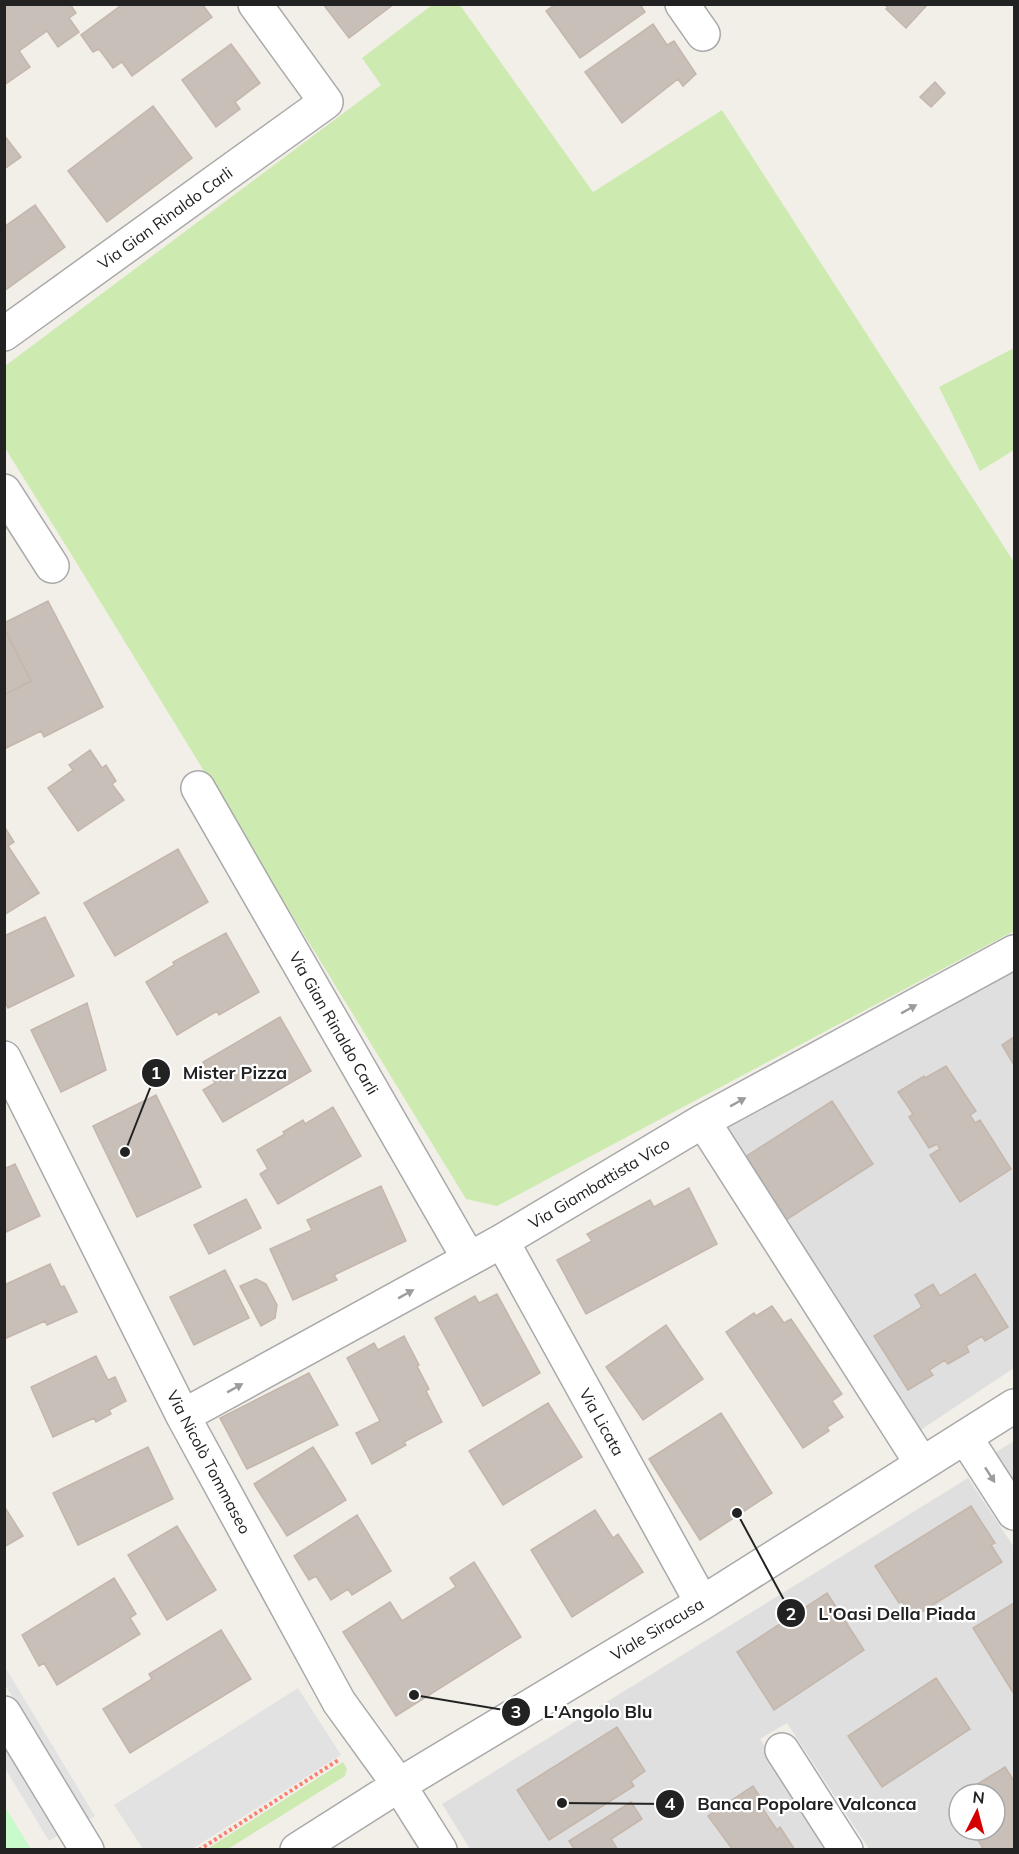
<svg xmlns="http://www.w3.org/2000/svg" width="1019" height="1854" viewBox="0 0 1019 1854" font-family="Mulish,sans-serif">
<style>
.residential{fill:#e0dfdf;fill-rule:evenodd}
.grass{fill:#cdebb0}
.park{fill:#c8facc}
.parking{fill:#e2e2e2}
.building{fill:#c7bfb8;stroke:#c4b6ab;stroke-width:1.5}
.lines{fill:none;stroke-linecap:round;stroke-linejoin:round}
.minor-casing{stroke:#a9a9a9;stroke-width:36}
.path{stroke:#fa8072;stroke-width:4;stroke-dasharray:3 3;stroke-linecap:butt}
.minor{stroke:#fff;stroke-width:33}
.oneway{fill:#9c9c9c}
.labels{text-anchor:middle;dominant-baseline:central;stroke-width:4.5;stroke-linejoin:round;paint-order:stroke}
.street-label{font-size:16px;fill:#222;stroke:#fff}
.leader{fill:none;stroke:#222;stroke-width:2}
.callout-dot{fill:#222;stroke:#fff;stroke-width:2}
.mark-label{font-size:18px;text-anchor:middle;font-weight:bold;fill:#fff}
.callout-label{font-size:18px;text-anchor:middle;font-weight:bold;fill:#222;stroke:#fff;stroke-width:4.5;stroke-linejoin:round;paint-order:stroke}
</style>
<rect width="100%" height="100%" fill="#f2efe9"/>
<path class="residential" d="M1014,972V1368L916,1433L724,1129Z
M1014,1441V1485L993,1454Z
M968,1478L1014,1547V1849H869L787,1723L760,1739L833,1849H470L442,1804ZM959,1794H995V1830H959Z"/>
<path class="grass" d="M432,5H460L593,192L722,110L1014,562V931L497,1206L466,1199L68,549L5,448V366L381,85L362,58Z
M1014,348V450L980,471L939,387Z
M343,1762L347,1769L345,1776L228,1849H207Z"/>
<path class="park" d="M4,1807H5L31,1849H5Z"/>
<path class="parking" d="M5,1667L95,1816L87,1820L5,1685Z
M298,1688L341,1755L192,1849H143L114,1805Z
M5,1749L57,1836L49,1841L5,1768Z"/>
<path class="building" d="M4,4H70L76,13L69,18L79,32L58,47L47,31L19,51L30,67L4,85Z
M123,4H202L212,17L132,76L122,62L113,68L99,49L93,52L81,35Z
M323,4H394L349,38Z
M556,4H640L645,12L580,58L546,11Z
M884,4H928L906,28L886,9L888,8Z
M653,24L667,45L674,41L696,74L683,86L678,79L622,123L585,72Z
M231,44L260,83L235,102L240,109L216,127L182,80Z
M935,82L945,93L931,107L920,97Z
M153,106L192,158L107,222L68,171Z
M4,135L21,157L4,169Z
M35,205L65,247L4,291V227Z
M48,601L103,707L44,737L41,731L4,749V695L31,681L4,628V623Z
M4,628L31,681L4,695Z
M90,750L102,768L106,765L116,781L112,784L124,800L78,831L48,788L73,770L69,765Z
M4,826L14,842L8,846L39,893L4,915Z
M178,849L208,902L115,956L84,903Z
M45,917L74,976L8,1008L4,1000V936Z
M226,933L259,992L219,1015L217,1011L177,1035L146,982L174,965L173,962Z
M87,1003L106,1070L61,1092L31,1030Z
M280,1017L311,1071L223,1122L203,1090L215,1083L203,1062Z
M1014,1037V1065L1002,1045Z
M946,1066L976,1111L970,1115L975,1123L980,1120L1011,1169L960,1202L930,1155L940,1149L937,1144L929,1148L909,1117L913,1114L898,1092L924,1076L925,1078Z
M156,1095L201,1187L137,1217L93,1126Z
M832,1101L873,1164L786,1220L745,1157Z
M333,1107L361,1156L278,1204L260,1174L268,1169L257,1150L285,1134L283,1132L303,1120L305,1124Z
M15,1164L40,1216L4,1233V1169Z
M381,1186L406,1241L334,1275L337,1280L293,1300L270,1249L312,1230L307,1220Z
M689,1188L717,1244L586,1314L557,1260L592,1241L587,1234L650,1200L654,1207Z
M246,1199L261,1228L209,1254L194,1225Z
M50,1264L61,1287L64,1286L77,1312L47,1325L45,1321L4,1339V1285Z
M225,1270L249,1318L194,1345L170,1297Z
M975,1274L1008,1327L985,1341L982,1336L966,1346L969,1352L948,1364L945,1360L929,1370L933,1375L908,1390L874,1336L922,1307L915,1295L933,1284L940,1296Z
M256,1279L266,1284L277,1305L275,1318L261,1326L240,1286Z
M497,1294L540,1373L483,1406L435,1318L475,1296L479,1303Z
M772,1306L784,1323L791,1319L842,1394L832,1401L843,1417L827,1427L829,1431L803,1448L726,1332L754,1313L756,1316Z
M666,1325L703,1379L643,1420L606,1367Z
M404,1336L419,1365L417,1366L429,1389L426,1391L442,1422L404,1442L406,1445L372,1464L356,1433L380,1421L347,1358L374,1343L378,1350Z
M96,1356L108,1380L115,1377L126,1401L109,1410L111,1414L96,1422L94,1418L53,1437L31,1387Z
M309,1373L338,1425L247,1469L220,1418Z
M548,1403L582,1457L503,1505L469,1451Z
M721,1413L772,1493L700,1540L649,1459Z
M148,1447L173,1499L78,1545L53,1493Z
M313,1447L346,1500L287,1536L254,1484Z
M4,1506L23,1536L4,1547Z
M971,1506L995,1543L991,1545L1002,1562L912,1618L902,1601L899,1603L875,1566Z
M595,1510L613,1538L618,1534L643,1572L572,1617L531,1550Z
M357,1515L391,1571L352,1595L348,1589L331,1600L316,1576L309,1580L294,1556Z
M177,1526L216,1590L167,1620L128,1555Z
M474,1562L521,1637L396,1716L343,1632L390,1602L402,1621L456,1587L450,1578Z
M114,1578L136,1614L130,1618L140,1634L57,1685L44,1663L39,1666L22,1635Z
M827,1593L864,1650L774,1710L737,1652Z
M1014,1603V1694L973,1628Z
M221,1630L251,1679L130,1753L103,1709L152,1679L149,1674Z
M936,1678L970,1729L882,1787L848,1736Z
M617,1727L645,1771L631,1781L634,1786L549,1840L517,1790Z
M1005,1767L1014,1781V1850H984L972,1830H995V1794H982L976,1785Z
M753,1786L765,1804L761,1806L777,1830L780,1827L795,1850H733L708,1816Z
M631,1802L642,1819L611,1839L618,1850H575L569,1841Z"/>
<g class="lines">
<defs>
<path id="minor" d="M682,4L703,34
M4,334L326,102L255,4
M4,491L52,566
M198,788L469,1259
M4,1058L183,1416L339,1702L399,1785L440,1850
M703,1121L922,1464
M502,1241L702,1603
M183,1416L502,1241L703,1121L1014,952
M965,1437L1014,1513
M4,1713L87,1850
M782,1750L846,1850
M297,1850L399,1785L702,1603L1014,1406"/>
</defs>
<use href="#minor" class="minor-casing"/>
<path class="path" d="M199,1850L340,1759"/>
<use href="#minor" class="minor"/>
</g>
<defs><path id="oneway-solid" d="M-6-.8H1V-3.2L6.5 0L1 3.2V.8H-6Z" transform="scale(1.5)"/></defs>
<g class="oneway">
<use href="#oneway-solid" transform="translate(909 1009) rotate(-29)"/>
<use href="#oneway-solid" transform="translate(738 1102) rotate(-29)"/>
<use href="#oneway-solid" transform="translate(406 1294) rotate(-29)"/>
<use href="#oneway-solid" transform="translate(235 1388) rotate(-29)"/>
<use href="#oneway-solid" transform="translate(990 1475) rotate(57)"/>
</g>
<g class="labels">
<g class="street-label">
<text transform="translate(165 218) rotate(-36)">Via Gian Rinaldo Carli</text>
<text transform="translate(334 1023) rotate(60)">Via Gian Rinaldo Carli</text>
<text transform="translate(599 1183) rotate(-31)">Via Giambattista Vico</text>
<text transform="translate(602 1422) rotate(61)">Via Licata</text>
<text transform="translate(209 1462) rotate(62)">Via Nicolò Tommaseo</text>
<text transform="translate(657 1629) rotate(-31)">Viale Siracusa</text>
</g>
</g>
<path class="leader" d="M125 1152L156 1073M737 1513L791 1613M414 1695L516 1712M562 1803L670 1804"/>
<g class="callout-dot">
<circle cx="125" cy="1152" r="6"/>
<circle cx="737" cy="1513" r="6"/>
<circle cx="414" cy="1695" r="6"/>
<circle cx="562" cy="1803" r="6"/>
<circle cx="156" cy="1073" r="15"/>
<circle cx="791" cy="1613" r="15"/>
<circle cx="516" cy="1712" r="15"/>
<circle cx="670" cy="1804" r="15"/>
</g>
<g class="mark-label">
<text x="156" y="1079">1</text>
<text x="791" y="1620">2</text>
<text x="516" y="1718">3</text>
<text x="670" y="1810">4</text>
</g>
<g class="callout-label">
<text x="235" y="1079">Mister Pizza</text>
<text x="897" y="1620">L'Oasi Della Piada</text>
<text x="598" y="1718">L'Angolo Blu</text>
<text x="807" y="1810">Banca Popolare Valconca</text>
</g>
<rect width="1019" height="1854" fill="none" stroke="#222222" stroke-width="12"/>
<g transform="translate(977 1812) rotate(6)"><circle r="28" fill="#ffffff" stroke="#a7a7a7" stroke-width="1.5"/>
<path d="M0-4.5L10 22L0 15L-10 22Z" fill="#d40000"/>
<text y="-9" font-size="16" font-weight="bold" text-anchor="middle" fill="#222222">N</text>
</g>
</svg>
